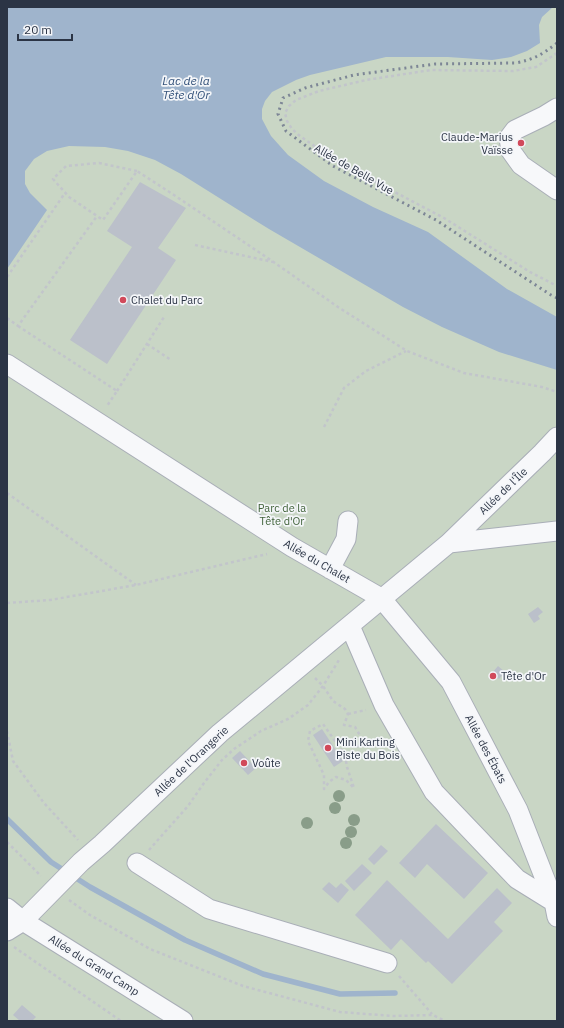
<svg xmlns="http://www.w3.org/2000/svg" width="564" height="1028" viewBox="0 0 564 1028" font-family="'IBM Plex Sans',sans-serif">
<style>
.green{fill:#c9d6c5}
.water{fill:#9fb4cc}
.lines{fill:none;stroke-linecap:round;stroke-linejoin:round}
.stream{stroke:#9fb4cc;stroke-width:5.5}
.building{fill:#bbc0ca}
.minor-casing{stroke:#a9aeb7;stroke-width:21}
.path{stroke:#c2c5cb;stroke-width:2.5;stroke-dasharray:3 3;stroke-linecap:butt}
.minor{stroke:#f7f8fa;stroke-width:19}
.rail{stroke:#7d8696;stroke-width:3;stroke-dasharray:2 4;stroke-linecap:butt}
.tree{fill:#899d89}
.poi-dot{fill:#d1495b;stroke:#f4f6f9;stroke-width:1.5}
.labels{text-anchor:middle;dominant-baseline:central;stroke-width:3.5;stroke-linejoin:round;paint-order:stroke}
.poi-label{font-size:11px;fill:#2b3445;stroke:#f4f6f9;text-anchor:start}
.street-label{font-size:11px;fill:#2b3445;stroke:#f4f6f9}
.park-label{font-size:11px;fill:#3f6138;stroke:#f4f6f9}
.water-label{font-size:12px;font-style:italic;fill:#34527a;stroke:#f4f6f9}
</style>
<rect width="100%" height="100%" fill="#e4e7ec"/>
<path class="green" d="M7,7H557V1021H7Z"/>
<path class="water" d="M7,7H553L542,17L539,25L540,43L527,51L511,57L492,60L448,57H386L310,75L296,80L272,92L265,101L262,109V119L271,136L288,155L324,181L373,207L428,232L507,289L557,317V370L499,352L442,327L403,307L269,229L181,174L155,160L128,151L105,147L69,146L47,151L34,159L25,171V184L30,193L47,210L7,269Z"/>
<g class="lines">
<path class="stream" d="M7,819L51,862L90,887L185,940L263,974L340,994L395,993"/>
</g>
<path class="building" d="M140,182L186,208L158,248L176,260L107,364L70,340L132,247L107,231Z
M538,607L543,612L538,616L540,619L534,623L528,614Z
M498,666L505,672L499,679L492,673Z
M322,729L343,761L334,767L313,735Z
M240,751L256,768L248,775L232,758Z
M436,824L488,873L464,899L427,864L415,878L399,863Z
M381,845L388,851L374,865L368,859Z
M362,864L372,873L354,891L345,881Z
M387,880L448,939L497,888L512,903L494,922L503,931L452,984L428,961L426,963L401,939L391,950L355,915Z
M329,882L336,888L341,883L349,890L338,903L322,889Z
M22,1005L36,1017L32,1021H20L13,1015Z"/>
<g class="lines">
<defs>
<path id="minor" d="M557,108L544,116L515,130L509,138L511,151L521,165L557,190
M7,364L292,547L381,598L451,682L518,810L554,902L557,917
M449,543L542,453L557,437
M330,569L346,539L348,521
M350,626L384,705L434,792L517,879L554,902
M137,863L209,909L387,963
M7,908L23,921L183,1021
M7,931L23,921L81,862L102,844L220,733L449,543L557,531"/>
</defs>
<use href="#minor" class="minor-casing"/>
<path class="path" d="M557,53L536,67L513,71L431,70L366,80L319,91L296,100L289,106L285,113L287,121L292,129L300,136L336,161L444,218L530,272L557,286
M137,171L99,163L66,166L53,179L69,197L103,220L137,171L174,195L275,263L338,307L407,351L464,373L542,387L557,392
M195,245L273,262
M7,277L65,193
M7,318L18,326L97,216
M18,326L117,391L107,406
M147,344L171,360
M117,391L164,317
M324,427L344,388L366,371L406,351
M7,493L136,585
M7,603L50,600L136,585L267,554
M315,678L323,686L333,701L345,709L348,714L344,725L355,727L364,742L355,748
M348,714L366,710
M7,731L13,761L44,803L78,840
M345,755L347,767L354,788L346,780L336,777L329,782L324,789V775L308,741L310,731L323,724L345,755L348,753
M7,842L41,876
M149,850L188,806L204,783L222,760L234,749L261,731L288,719L308,705L323,686L339,660
M69,900L90,915L150,949L243,986L340,1012L393,1016L433,1015L445,1021
M14,947L121,1021
M399,976L432,1014"/>
<use href="#minor" class="minor"/>
<path class="rail" d="M557,43C543,54 533,60 515,63L435,64L354,75L305,88L283,98L278,114L286,131L333,166L436,220L551,295L557,298"/>
</g>
<g class="tree">
<circle cx="339" cy="796" r="6"/>
<circle cx="335" cy="808" r="6"/>
<circle cx="354" cy="820" r="6"/>
<circle cx="307" cy="823" r="6"/>
<circle cx="351" cy="832" r="6"/>
<circle cx="346" cy="843" r="6"/>
</g>
<g class="poi-dot">
<circle cx="521" cy="143" r="4"/>
<circle cx="123" cy="300" r="4"/>
<circle cx="493" cy="676" r="4"/>
<circle cx="328" cy="748" r="4"/>
<circle cx="244" cy="763" r="4"/>
</g>
<g class="labels">
<g class="poi-label">
<text x="513" y="137" text-anchor="end">Claude-Marius<tspan x="513" dy="13">Vaïsse</tspan></text>
<text x="131" y="300">Chalet du Parc</text>
<text x="501" y="676">Tête d'Or</text>
<text x="336" y="742">Mini Karting<tspan x="336" dy="13">Piste du Bois</tspan></text>
<text x="252" y="763">Voûte</text>
</g>
<g class="street-label">
<text transform="translate(354 169) rotate(30)">Allée de Belle Vue</text>
<text transform="translate(503 491) rotate(-44)">Allée de l'Île</text>
<text transform="translate(317 561) rotate(30)">Allée du Chalet</text>
<text transform="translate(486 749) rotate(62)">Allée des Ébats</text>
<text transform="translate(191 761) rotate(-43)">Allée de l'Orangerie</text>
<text transform="translate(94 965) rotate(32)">Allée du Grand Camp</text>
</g>
<g class="park-label">
<text x="282" y="508">Parc de la<tspan x="282" dy="13">Tête d'Or</tspan></text>
</g>
<g class="water-label">
<text x="186" y="80">Lac de la<tspan x="186" dy="14">Tête d'Or</tspan></text>
</g>
</g>
<rect width="564" height="1028" fill="none" stroke="#2b3445" stroke-width="16"/>
<path d="M18 34v6h54v-6" fill="none" stroke="#2b3445" stroke-width="2"/>
<text x="24" y="34" font-size="12" fill="#2b3445" stroke="#f4f6f9" stroke-width="3" paint-order="stroke">20 m</text>
</svg>
